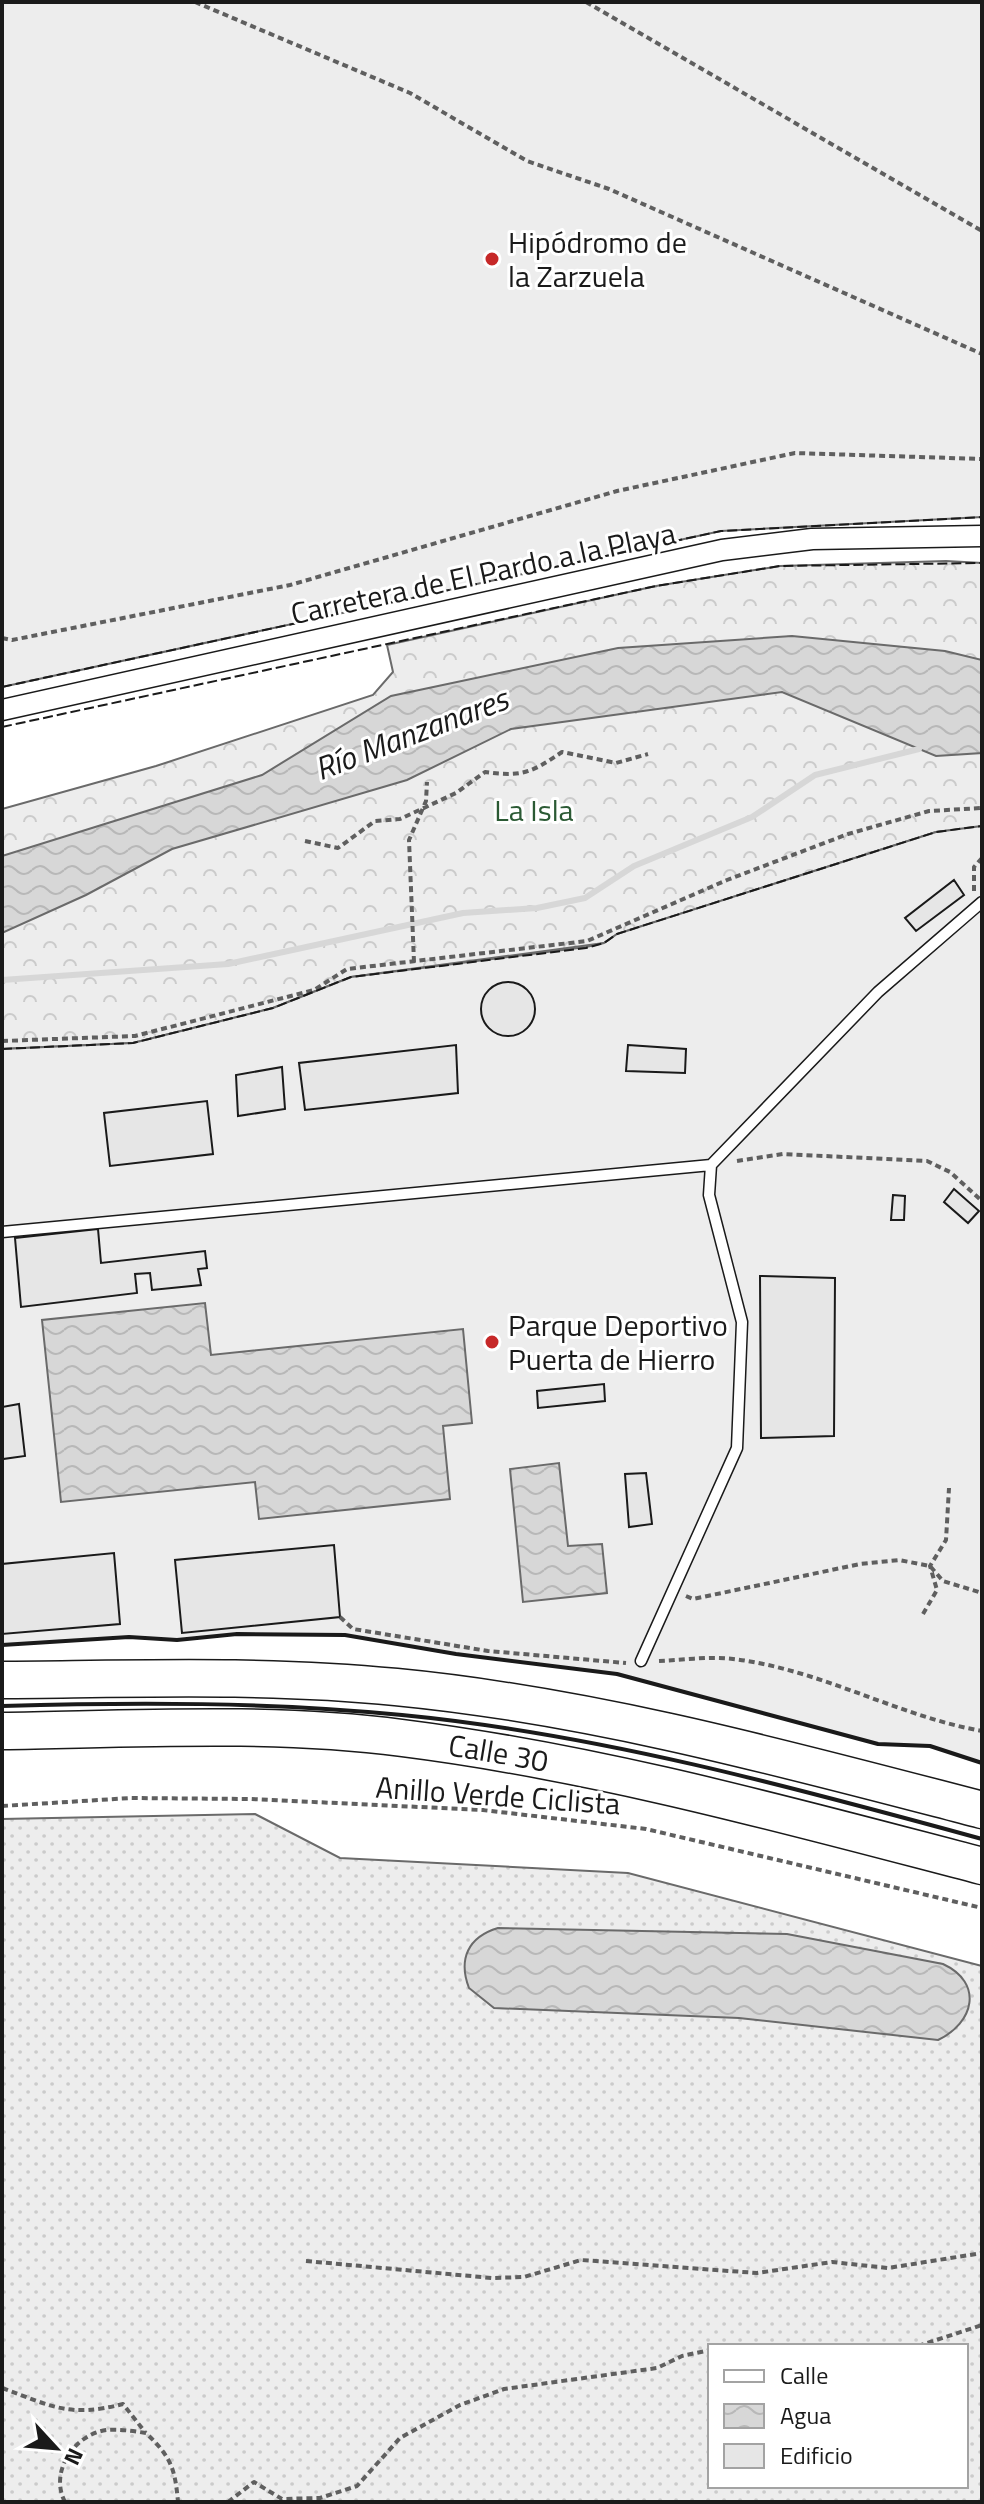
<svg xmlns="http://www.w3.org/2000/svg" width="984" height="2504" viewBox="0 0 984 2504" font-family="'Titillium Web',sans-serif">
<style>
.grass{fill:url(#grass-dots);stroke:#6a6a6a;stroke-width:2;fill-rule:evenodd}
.forest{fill:url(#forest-crowns);stroke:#6a6a6a;stroke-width:2}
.built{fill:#ededed;stroke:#6a6a6a;stroke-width:2}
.water{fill:url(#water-waves);stroke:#6a6a6a;stroke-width:2}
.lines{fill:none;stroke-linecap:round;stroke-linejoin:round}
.stream{stroke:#d7d7d7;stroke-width:6}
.building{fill:#e6e6e6;stroke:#1a1a1a;stroke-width:2}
.lane-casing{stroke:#1a1a1a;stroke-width:13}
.street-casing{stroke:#1a1a1a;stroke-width:23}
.highway-casing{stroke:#1a1a1a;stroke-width:39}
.path{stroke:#5f5f5f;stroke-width:4;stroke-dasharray:6 4;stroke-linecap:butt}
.lane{stroke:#fff;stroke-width:10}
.street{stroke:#fff;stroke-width:20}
.highway{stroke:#fff;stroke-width:36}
.fence{stroke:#1a1a1a;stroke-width:2;stroke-dasharray:10 4;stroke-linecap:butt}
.wall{stroke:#1a1a1a;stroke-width:4}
.poi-dot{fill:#c62828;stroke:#fff;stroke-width:3}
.labels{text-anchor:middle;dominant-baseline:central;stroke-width:6;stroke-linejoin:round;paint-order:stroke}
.poi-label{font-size:30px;fill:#1a1a1a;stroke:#fff;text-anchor:start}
.street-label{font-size:30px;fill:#1a1a1a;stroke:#fff}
.park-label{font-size:30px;fill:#2b5a34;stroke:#fff}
.water-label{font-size:32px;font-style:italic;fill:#1a1a1a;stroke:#fff}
</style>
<defs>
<pattern id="grass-dots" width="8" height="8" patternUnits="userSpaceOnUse" patternTransform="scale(2)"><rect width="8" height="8" fill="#ededed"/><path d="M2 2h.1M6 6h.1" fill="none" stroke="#cbcbcb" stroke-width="1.8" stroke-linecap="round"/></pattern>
<pattern id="forest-crowns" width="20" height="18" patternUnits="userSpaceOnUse" patternTransform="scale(2)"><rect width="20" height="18" fill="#ededed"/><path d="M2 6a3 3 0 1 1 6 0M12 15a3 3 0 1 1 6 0" fill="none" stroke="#cbcbcb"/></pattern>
<pattern id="water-waves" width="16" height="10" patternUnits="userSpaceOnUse" patternTransform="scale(2)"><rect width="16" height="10" fill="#d7d7d7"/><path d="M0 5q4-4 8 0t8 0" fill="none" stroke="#b8b8b8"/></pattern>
</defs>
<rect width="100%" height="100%" fill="#fff"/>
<path class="grass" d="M255,1814L340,1858L628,1873L982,1966V2502H2V1819ZM710,2346H966V2486H710Z"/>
<path class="forest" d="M946,561L982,563V827L936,832L618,934L604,943L351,977L273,1008L133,1043L2,1049V809L156,766L373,695L393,672L387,645L656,586L780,566Z"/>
<path class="built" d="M2,2H982V517L721,531L2,687Z
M982,826V1763L930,1746L878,1744L617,1674L456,1654L345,1635L237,1634L177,1640L129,1637L2,1645V1049L133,1043L273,1008L351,977L586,947L604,943L617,934L936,832Z"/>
<path class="water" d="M792,636L945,651L982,660V753L936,756L782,692L511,729L407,780L172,849L86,895L2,933V856L262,775L391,696L618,648Z
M205,1303L211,1355L463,1329L472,1423L443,1426L450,1499L259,1519L255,1482L61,1502L42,1320Z
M559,1463L568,1546L602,1544L607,1593L523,1602L510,1469Z
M498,1928L787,1934L943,1964C984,1983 974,2023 938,2040L739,2018L494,2008L469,1988C458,1959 468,1937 498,1928Z"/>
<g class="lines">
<path class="stream" d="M2,980L228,964L463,913L537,908L585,898L634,866L752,817L815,775L919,749"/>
</g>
<path class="building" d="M954,880L964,895L916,931L905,918Z
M481 1009a27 27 0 1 1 54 0a27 27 0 1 1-54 0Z
M456,1045L458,1093L305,1110L299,1063Z
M628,1045L686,1049L685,1073L626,1071Z
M282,1067L285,1109L238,1116L236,1075Z
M207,1101L213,1154L110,1166L104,1113Z
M954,1189L979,1211L968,1223L944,1202Z
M893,1195L905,1196L904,1220H891Z
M98,1229L101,1263L205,1251L207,1268L198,1269L201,1285L152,1290L150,1273L135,1274L137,1293L21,1307L15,1238Z
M760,1276L835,1278L834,1436L761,1438Z
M604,1384L605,1401L538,1408L537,1391Z
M19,1404L25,1456L3,1459L2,1407Z
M646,1473L652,1524L629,1527L625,1474Z
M334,1545L340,1617L182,1633L175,1560Z
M114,1553L120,1624L2,1634V1564Z"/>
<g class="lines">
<defs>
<path id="lane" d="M711,1165L878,992L982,902
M2,1232L711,1165L709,1195L742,1322L737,1448L641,1661"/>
<path id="street" d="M2,710L722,550L812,539L982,536"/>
<g id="highway">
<path d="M2,1680C133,1679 265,1674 396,1687C594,1706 790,1760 982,1810"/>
<path id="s1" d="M2,1731C135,1729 270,1721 402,1738C600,1763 790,1816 982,1866"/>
</g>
</defs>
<use href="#lane" class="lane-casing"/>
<use href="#street" class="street-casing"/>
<use href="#highway" class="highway-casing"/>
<path class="path" d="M195,2L410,93L527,161L609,189L982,354
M586,2L982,231
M2,638L12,640L290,585L617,491L795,453L982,459
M305,841L338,848L375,821L400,819L456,793L485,772C522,777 531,773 562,752L616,763L648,754
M974,891V867L982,858
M414,962L409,840L426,801L427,782
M2,1041L135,1036L314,990L347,969L587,941L727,880L848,834L929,811L982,808
M737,1161L783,1154L927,1161L950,1172L982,1201
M686,1596L693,1599L860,1564L899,1560L930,1566L943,1581L982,1593
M923,1614L937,1590L930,1566L946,1540L949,1488
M340,1617L353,1629L488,1651L626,1663
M659,1661C683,1660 709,1656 733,1659C820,1669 897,1716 982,1731
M2,1806L130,1798L251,1799L483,1810L646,1829L982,1908
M306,2261L492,2278L524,2277L581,2260L757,2273L832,2262L888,2268L982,2253
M918,2346L982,2325
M2,2388C52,2406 68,2418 123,2404L145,2432
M65,2502C49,2472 74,2434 107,2430C119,2429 133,2431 146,2433C171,2457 175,2468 178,2502
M228,2502L254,2482L282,2499L320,2498L357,2486L400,2438L460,2405L504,2389L657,2368L682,2356L710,2350"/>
<use href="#lane" class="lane"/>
<use href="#street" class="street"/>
<use href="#highway" class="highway"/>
<path class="fence" d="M2,687L721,531L982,517
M2,727L656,586L780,566L982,563
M2,1049L133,1043L273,1008L351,977L586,948L604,943L617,934L936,832L982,826"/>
<path class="wall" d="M2,1645L129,1637L177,1640L237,1634L345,1635L456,1654L617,1674L878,1744L930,1746L982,1763
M2,1706C136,1702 268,1702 402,1715C598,1734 792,1787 982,1839"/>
</g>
<g class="poi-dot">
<circle cx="492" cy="259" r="8"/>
<circle cx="492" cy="1342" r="8"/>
</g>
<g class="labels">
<g class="poi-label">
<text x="508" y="242">Hipódromo de<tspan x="508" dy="34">la Zarzuela</tspan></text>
<text x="508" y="1325">Parque Deportivo<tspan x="508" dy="34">Puerta de Hierro</tspan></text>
</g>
<g class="street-label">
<text transform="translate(483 573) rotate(-12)">Carretera de El Pardo a la Playa</text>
<text stroke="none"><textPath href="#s1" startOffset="498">Calle 30</textPath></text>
<text transform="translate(498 1795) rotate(4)">Anillo Verde Ciclista</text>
</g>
<g class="park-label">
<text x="534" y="810">La Isla</text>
</g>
<g class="water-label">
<text transform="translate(411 733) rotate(-21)">Río Manzanares</text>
</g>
</g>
<rect width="984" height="2504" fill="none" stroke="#1a1a1a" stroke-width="8"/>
<rect x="708" y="2344" width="260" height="144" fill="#ffffff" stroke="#a3a3a3" stroke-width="2"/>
<rect x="724" y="2370" width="40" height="12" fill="#ffffff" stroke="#a3a3a3" stroke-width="2"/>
<text x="780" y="2384" font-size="24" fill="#1a1a1a">Calle</text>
<rect x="724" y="2404" width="40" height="24" fill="url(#water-waves)" stroke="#a3a3a3" stroke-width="2"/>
<text x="780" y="2424" font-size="24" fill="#1a1a1a">Agua</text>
<rect x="724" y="2444" width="40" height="24" fill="#e6e6e6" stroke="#a3a3a3" stroke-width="2"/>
<text x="780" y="2464" font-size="24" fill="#1a1a1a">Edificio</text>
<g transform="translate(56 2448) rotate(116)" stroke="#ffffff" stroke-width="6" paint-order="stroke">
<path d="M0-6L14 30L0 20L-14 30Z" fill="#1a1a1a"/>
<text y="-12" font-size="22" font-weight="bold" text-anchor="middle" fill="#1a1a1a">N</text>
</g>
</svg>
